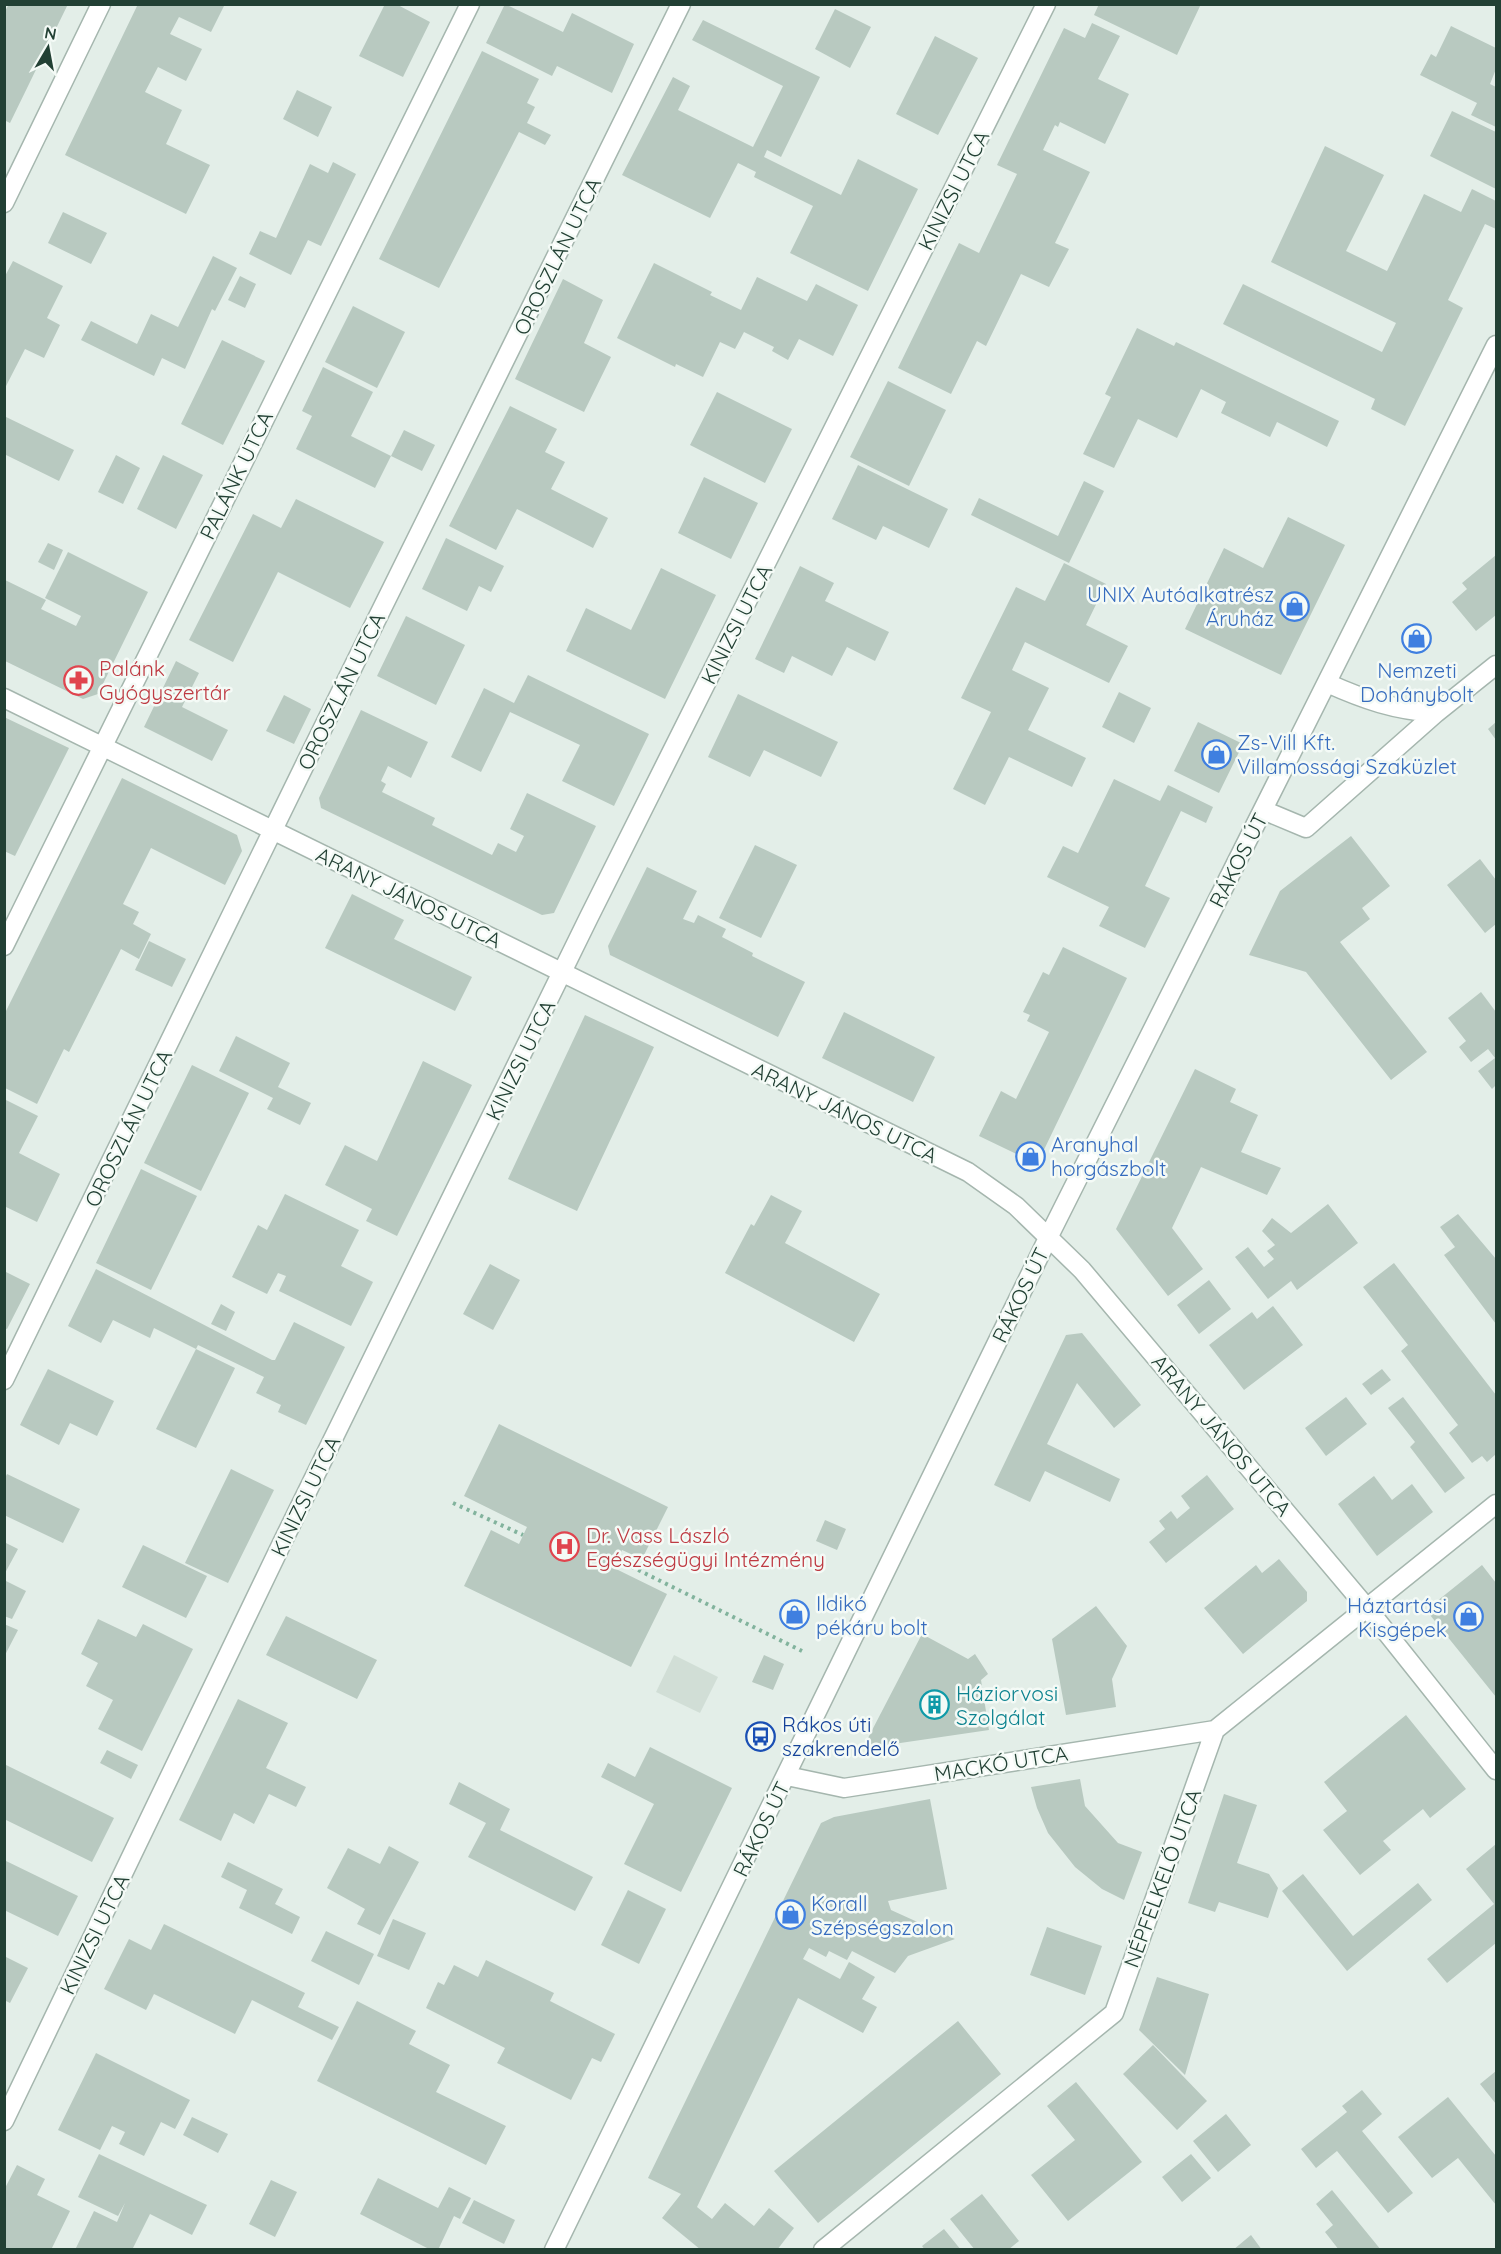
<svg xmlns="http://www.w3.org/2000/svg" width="1501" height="2254" viewBox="0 0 1501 2254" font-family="Quicksand,sans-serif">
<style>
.built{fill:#d1ded6}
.building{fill:#b8c9c0}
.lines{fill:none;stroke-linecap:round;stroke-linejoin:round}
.minor-casing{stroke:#a5b6ae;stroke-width:21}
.path{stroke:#82b39d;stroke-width:4;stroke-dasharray:3 4.5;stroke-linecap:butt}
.minor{stroke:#fff;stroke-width:18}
.labels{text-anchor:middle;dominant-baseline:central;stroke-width:5;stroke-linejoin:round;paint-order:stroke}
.street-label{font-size:21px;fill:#224034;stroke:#f4faf6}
.shop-label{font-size:21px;fill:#366cbe;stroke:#f4faf6;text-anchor:start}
.health-label{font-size:21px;fill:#be3a42;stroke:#f4faf6;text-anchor:start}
.culture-label{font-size:21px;fill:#0d838f;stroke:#f4faf6;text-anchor:start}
.transit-label{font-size:21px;fill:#164399;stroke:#f4faf6;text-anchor:start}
</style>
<rect width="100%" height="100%" fill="#e3eee8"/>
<path class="built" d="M674,1655L718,1677L700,1713L656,1692Z"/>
<path class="building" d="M9,4H68L10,123L4,120V13Z
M138,4H225L211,32L179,17L170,34L202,49L186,81L158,67L145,92L182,110L166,144L210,165L186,214L65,155Z
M385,4H396L430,22L403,77L359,56Z
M505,4L563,32L572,13L634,44L612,93L557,66L552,76L486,43Z
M1099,4H1201L1177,55L1094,15Z
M835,9L871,27L850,68L815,49Z
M703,20L820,77L781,157L767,150L764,157L841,195L858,159L918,189L868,291L790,253L813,206L754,177L756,172L738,163L710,218L622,175L673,77L690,86L678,110L753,147L783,86L692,40Z
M1092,23L1120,36L1098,79L1129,94L1105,144L1060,122L1058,127L1055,125L1043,150L1090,172L1055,243L1069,249L1049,287L1021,274L986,346L977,341L951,394L898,368L959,243L979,253L1017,174L997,165L1064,28L1085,38Z
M1451,26L1496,48V69L1490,84L1496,87V127L1471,115L1477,103L1420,75L1431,54L1436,57Z
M935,36L978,58L938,135L896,114Z
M482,51L539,79L527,103L535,107L527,123L551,135L545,145L519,132L439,288L379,259Z
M297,90L332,107L318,137L283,119Z
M1452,111L1496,132V189L1430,156Z
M1325,146L1384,175L1346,251L1387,271L1424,194L1461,212L1472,189L1496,201V229L1485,224L1448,300L1463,308L1405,426L1371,409L1375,399L1223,324L1243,284L1382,352L1396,323L1271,262Z
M333,162L356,174L321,246L308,240L291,275L249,254L260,231L276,238L310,164L328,173Z
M63,212L107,233L91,264L48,243Z
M213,256L237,268L215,311L212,309L185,369L162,358L154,376L81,340L91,321L137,344L151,314L178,327Z
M13,261L63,286L47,318L60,325L44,358L25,349L4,390V278Z
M654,263L712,292L710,295L741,310L757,277L807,301L816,284L858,305L833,356L799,339L788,360L772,351L774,347L744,332L735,349L720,342L703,377L676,364L675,367L617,338Z
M240,276L256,284L245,308L228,300Z
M563,279L603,300L584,343L611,357L584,412L515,379Z
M353,306L405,332L377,388L325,362Z
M1137,328L1174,346L1176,342L1339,421L1327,447L1277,422L1270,437L1221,413L1226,402L1201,389L1177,438L1138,419L1114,468L1083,454L1111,397L1105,394Z
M222,340L265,361L223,445L181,424Z
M323,367L373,392L351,436L391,456L375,488L296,449L312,416L302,411Z
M888,381L946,410L909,486L850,457Z
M717,392L792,429L765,483L690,445Z
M510,406L557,429L545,452L565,462L551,489L608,518L593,548L517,509L496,550L449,526Z
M4,416L74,450L59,481L4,454Z
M404,430L435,445L422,471L391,456Z
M116,455L140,468L123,504L98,492Z
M163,455L203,475L176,529L137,509Z
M858,465L948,509L929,548L883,526L876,540L832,519Z
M704,477L758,503L731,559L678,533Z
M1084,481L1104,491L1069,563L971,515L979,498L1058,536Z
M296,499L384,542L350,608L278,572L233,662L189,640L253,514L281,528Z
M1288,517L1345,545L1281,675L1185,629L1224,548L1263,568Z
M446,538L504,566L491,592L479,586L467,611L422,589Z
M48,543L63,550L54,570L38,562Z
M68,552L148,592L98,694L83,699L5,661V580L46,600L41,609L76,626L81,616L45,598Z
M1496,555V615L1476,631L1452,602L1467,589L1462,583Z
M1064,563L1106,584L1086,625L1128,646L1109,683L1025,642L1012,670L1049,688L1028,730L1086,758L1072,787L1009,757L985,805L953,789L991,712L961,698L1016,587L1045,601Z
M800,566L834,583L825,601L889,632L875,661L847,647L832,676L792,656L784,673L755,659Z
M661,568L716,595L665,699L566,651L586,608L631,630Z
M406,616L465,645L436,705L377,676Z
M176,661L199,673L182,707L228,730L212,761L144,727Z
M528,675L649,734L614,806L562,781L580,745L510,712L481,772L451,757L484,688L514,703Z
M1119,692L1151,708L1134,743L1102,727Z
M738,694L838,742L821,777L764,750L750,777L708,757Z
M284,695L311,709L294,744L266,731Z
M361,710L428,742L411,778L388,766L381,781L386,784L382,792L435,818L432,825L492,855L498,843L516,852L524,836L510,829L527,793L596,826L554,913L542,915L321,808L319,798Z
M4,717L69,748L15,856L4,851Z
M1198,722L1243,744L1219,793L1174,771Z
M1496,722V740L1488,729Z
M122,778L237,835L242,851L225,885L151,848L123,904L139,912L133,924L151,934L139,959L121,949L69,1052L64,1049L37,1104L5,1088V1013Z
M1114,779L1160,801L1168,785L1213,807L1206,823L1181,811L1145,886L1170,898L1145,948L1099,926L1109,907L1047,877L1063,846L1078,853Z
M1351,836L1390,886L1362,908L1370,919L1340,942L1427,1052L1391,1080L1306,972L1249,955L1280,891Z
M755,845L797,865L761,938L719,918Z
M1480,859L1496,880V924L1485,933L1447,885Z
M647,867L697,891L683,919L694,923L698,915L726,929L722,937L753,953L752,956L805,982L778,1037L610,955L608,946Z
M352,894L404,920L394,939L472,977L455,1011L325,948Z
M149,941L186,959L172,987L135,970Z
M1063,947L1127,978L1040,1158L1031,1161L979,1136L1001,1091L1016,1099L1049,1032L1027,1021L1030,1015L1023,1012L1043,972L1049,975Z
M1481,992L1496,1012V1085L1492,1089L1478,1071L1495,1058L1488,1049L1471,1062L1459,1047L1466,1041L1448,1018Z
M844,1012L935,1057L913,1102L822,1058Z
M585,1015L654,1047L577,1211L508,1179Z
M236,1036L290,1063L278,1087L311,1103L300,1125L267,1109L273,1098L219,1071Z
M423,1061L472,1085L397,1236L366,1221L372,1209L325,1185L345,1145L377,1161Z
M192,1065L249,1093L201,1191L144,1163Z
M1195,1069L1236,1089L1230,1102L1258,1115L1241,1152L1281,1168L1267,1195L1201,1167L1172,1228L1203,1269L1168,1296L1116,1229Z
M4,1099L38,1116L19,1153L60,1174L37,1222L4,1206Z
M141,1169L197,1196L151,1290L96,1263Z
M285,1194L359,1230L341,1266L373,1282L351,1326L279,1291L286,1276L278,1273L267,1294L232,1277L258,1225L267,1230Z
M771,1195L802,1211L785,1243L880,1294L854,1342L725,1273L751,1224L754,1226Z
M1328,1204L1358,1243L1297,1290L1291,1281L1268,1299L1235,1257L1248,1247L1264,1267L1274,1259L1267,1251L1275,1245L1262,1231L1272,1218L1291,1233Z
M1458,1214L1496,1259V1324L1444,1255L1455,1247L1440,1227Z
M1394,1263L1496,1395V1454L1487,1462L1482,1456L1472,1463L1449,1433L1458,1425L1401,1351L1408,1345L1363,1287Z
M490,1264L520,1280L493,1330L463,1314Z
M96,1269L272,1360H275L294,1322L345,1347L306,1425L278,1412L281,1405L256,1393L264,1377L198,1345L196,1349L235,1368L196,1448L156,1429L196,1349L154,1328L150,1338L113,1320L101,1343L68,1326Z
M4,1271L30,1284L7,1329L4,1328Z
M1209,1280L1231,1309L1199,1334L1177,1305Z
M221,1304L235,1312L226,1331L211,1324Z
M1273,1306L1303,1345L1244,1390L1209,1345L1252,1312L1257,1319Z
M1082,1333L1141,1405L1114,1428L1077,1383L1047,1444L1120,1479L1110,1502L1045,1471L1030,1502L994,1485L1066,1335Z
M48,1369L114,1401L97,1436L70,1423L59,1445L20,1425Z
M1382,1369L1391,1380L1371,1395L1362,1384Z
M1346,1397L1367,1424L1326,1456L1305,1428Z
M1403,1397L1465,1478L1445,1493L1410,1447L1415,1442L1388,1408Z
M499,1424L668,1507L642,1559L622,1550L614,1568L667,1594L631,1667L464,1586L491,1530L519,1544L527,1527L464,1496Z
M231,1469L274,1490L228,1583L185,1563Z
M7,1474L80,1509L63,1543L4,1515V1480Z
M1207,1475L1234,1509L1166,1563L1149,1542L1165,1529L1159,1521L1171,1511L1177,1519L1190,1508L1181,1496Z
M1374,1476L1392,1500L1412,1484L1433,1512L1377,1556L1338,1504Z
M825,1520L846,1529L837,1550L816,1541Z
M4,1542L18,1549L4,1575Z
M143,1545L207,1576L186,1618L122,1587Z
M1279,1559L1307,1592V1601L1243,1654L1204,1608L1256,1565L1262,1573Z
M1482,1565L1496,1583V1697L1426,1610Z
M4,1580L26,1591L12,1619L4,1616Z
M792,1601L808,1609L798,1630L781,1621Z
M1096,1606L1127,1646L1112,1679L1116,1707L1066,1715L1052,1639Z
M286,1616L377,1660L357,1699L266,1655Z
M98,1619L136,1637L143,1624L193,1649L142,1751L98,1729L113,1700L86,1686L98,1663L81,1654Z
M4,1624L18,1630L4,1657Z
M922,1634L968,1659L975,1654L988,1674L981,1680L989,1730L873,1747L868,1738Z
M764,1655L784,1664L773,1690L752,1682Z
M238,1699L288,1723L266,1768L306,1787L296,1807L269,1794L254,1824L234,1813L221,1841L179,1820Z
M1406,1715L1466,1789L1430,1818L1423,1809L1383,1841L1391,1850L1360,1875L1323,1830L1347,1811L1324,1782Z
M650,1747L732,1788L681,1892L624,1864L654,1804L601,1777L608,1763L635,1777Z
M107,1750L138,1765L131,1779L100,1763Z
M4,1764L114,1818L92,1862L4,1819Z
M1080,1779L1085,1806L1118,1843L1142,1852L1124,1900L1102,1889L1075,1867L1048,1833L1037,1808L1031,1787Z
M459,1782L510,1809L500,1830L593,1877L575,1911L468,1857L486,1823L449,1804Z
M1224,1794L1257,1805L1237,1863L1269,1874L1278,1888L1268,1918L1219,1902L1215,1912L1188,1903Z
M930,1799L947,1889L888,1901L891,1910L955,1939L908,1956L895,1973L852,1951L847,1960L829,1951L826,1957L809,1948L803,1959L840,1979L849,1962L875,1977L862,1999L877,2007L863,2033L798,1998L697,2207L712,2219L725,2203L754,2226L769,2208L794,2228L777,2250H701L662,2218L681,2194L648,2178L821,1823L834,1817Z
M1496,1844V1943L1447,1983L1427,1959L1494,1904L1466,1869Z
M389,1846L419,1862L380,1935L357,1924L365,1909L327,1888L348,1848L380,1864Z
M4,1860L78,1896L58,1936L4,1910Z
M228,1862L283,1889L275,1904L300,1917L292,1934L239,1908L247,1890L221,1877Z
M1303,1874L1353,1936L1418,1883L1432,1900L1347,1971L1282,1891Z
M628,1890L666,1909L639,1964L601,1945Z
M393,1919L426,1933L409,1970L377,1956Z
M164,1924L305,1993L298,2007L339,2027L332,2040L252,2000L235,2034L154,1994L146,2010L104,1989L129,1939L151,1950Z
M1047,1927L1102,1946L1085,1995L1030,1975Z
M326,1931L374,1954L359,1985L311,1961Z
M4,1956L28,1968L10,2003L4,2000Z
M486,1960L554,1993L550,2001L615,2034L601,2062L592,2058L571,2100L497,2063L505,2048L426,2008L438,1982L444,1985L454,1965L478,1977Z
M1157,1977L1209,1994L1185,2075L1139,2030Z
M357,2001L416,2031L409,2044L450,2065L436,2092L506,2126L486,2165L317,2081Z
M958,2021L1001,2074L818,2223L774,2171Z
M1153,2045L1207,2101L1177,2130L1123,2074Z
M96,2053L190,2100L175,2129L161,2122L144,2156L119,2144L125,2132L112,2126L100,2150L58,2130Z
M1496,2071V2104L1480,2084Z
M1076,2082L1142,2162L1068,2221L1031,2175L1075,2140L1047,2106Z
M1362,2090L1382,2114L1362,2131L1413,2193L1388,2213L1337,2151L1316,2168L1301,2149L1347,2112L1342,2106Z
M1448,2097L1496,2156V2205L1458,2158L1432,2178L1398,2137Z
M1226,2114L1251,2145L1218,2172L1193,2141Z
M192,2117L228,2134L218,2153L183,2135Z
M99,2154L207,2205L192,2235L150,2214L132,2250H75L94,2211L117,2222L125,2203L118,2216L78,2197Z
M1191,2154L1211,2178L1182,2202L1162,2177Z
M17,2165L45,2179L37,2195L70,2211L51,2250H4V2190Z
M378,2178L438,2208L449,2187L471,2198L460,2219L454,2216L438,2250H431L360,2214Z
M271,2180L297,2192L275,2237L249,2224Z
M1332,2190L1350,2212L1381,2250H1339L1325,2232L1333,2225L1316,2204Z
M982,2194L1019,2241L1008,2250H975L950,2219Z
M474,2200L515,2220L504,2244L462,2223Z
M944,2229L961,2250H925L922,2246Z
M1251,2235L1262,2250H1233Z"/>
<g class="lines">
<defs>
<path id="minor" d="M4,203L101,4
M1327,683C1365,700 1394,710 1436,713
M4,698L968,1172L1016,1206L1082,1270L1367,1608L1496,1770
M1263,810L1306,828L1436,713L1496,665
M4,946L470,4
M4,1380L312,750L681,4
M787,1776L844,1788L1215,1730
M4,2121L282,1543L589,917L1046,4
M554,2250L1049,1236L1496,345
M823,2250L1114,2013L1215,1730L1496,1504"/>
</defs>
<use href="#minor" class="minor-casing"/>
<path class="path" d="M453,1503L523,1535
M618,1560L802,1651"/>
<use href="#minor" class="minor"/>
</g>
<defs>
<symbol id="shop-ring" viewBox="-11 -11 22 22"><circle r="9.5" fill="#f4faf6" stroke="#3f7fe0" stroke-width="1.5"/><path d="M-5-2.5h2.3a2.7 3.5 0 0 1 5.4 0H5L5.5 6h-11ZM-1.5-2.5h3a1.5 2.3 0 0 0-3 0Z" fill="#3f7fe0"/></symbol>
<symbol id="pharmacy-ring" viewBox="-11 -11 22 22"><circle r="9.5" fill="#f4faf6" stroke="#e0444e" stroke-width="1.5"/><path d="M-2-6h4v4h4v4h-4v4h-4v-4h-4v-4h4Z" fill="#e0444e"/></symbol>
<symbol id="hospital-ring" viewBox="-11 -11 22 22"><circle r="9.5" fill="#f4faf6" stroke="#e0444e" stroke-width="1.5"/><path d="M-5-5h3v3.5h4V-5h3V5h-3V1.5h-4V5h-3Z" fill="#e0444e"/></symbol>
<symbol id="building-ring" viewBox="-11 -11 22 22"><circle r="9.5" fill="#f4faf6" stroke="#0f9aa8" stroke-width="1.5"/><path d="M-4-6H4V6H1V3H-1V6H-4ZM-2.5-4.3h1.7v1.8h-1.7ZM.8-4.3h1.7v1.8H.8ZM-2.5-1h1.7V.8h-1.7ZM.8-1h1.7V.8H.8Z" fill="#0f9aa8"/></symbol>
<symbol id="bus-ring" viewBox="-11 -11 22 22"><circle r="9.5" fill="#f4faf6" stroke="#1a4fb4" stroke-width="1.5"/><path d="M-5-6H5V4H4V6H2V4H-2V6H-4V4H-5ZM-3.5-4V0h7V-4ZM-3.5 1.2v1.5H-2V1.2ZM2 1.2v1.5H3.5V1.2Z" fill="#1a4fb4"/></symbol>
</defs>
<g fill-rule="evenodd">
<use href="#shop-ring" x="1278" y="590" width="33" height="33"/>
<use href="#shop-ring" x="1400" y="622" width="33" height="33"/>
<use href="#pharmacy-ring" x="62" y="664" width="33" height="33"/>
<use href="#shop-ring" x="1200" y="738" width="33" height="33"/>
<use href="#shop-ring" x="1014" y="1140" width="33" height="33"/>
<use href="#hospital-ring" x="548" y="1530" width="33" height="33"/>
<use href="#shop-ring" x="778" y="1598" width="33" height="33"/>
<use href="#shop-ring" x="1452" y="1600" width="33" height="33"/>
<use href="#building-ring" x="918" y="1688" width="33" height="33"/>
<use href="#bus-ring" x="744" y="1720" width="33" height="33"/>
<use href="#shop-ring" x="774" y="1898" width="33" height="33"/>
</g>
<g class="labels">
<g class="street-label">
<text transform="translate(953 190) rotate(-63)">KINIZSI UTCA</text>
<text transform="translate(557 256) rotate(-64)">OROSZLÁN UTCA</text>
<text transform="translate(236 475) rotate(-64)">PALÁNK UTCA</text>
<text transform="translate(736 624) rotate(-63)">KINIZSI UTCA</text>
<text transform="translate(341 691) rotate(-64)">OROSZLÁN UTCA</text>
<text transform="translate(1238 860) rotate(-63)">RÁKOS ÚT</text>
<text transform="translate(409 897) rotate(26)">ARANY JÁNOS UTCA</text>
<text transform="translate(520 1060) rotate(-64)">KINIZSI UTCA</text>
<text transform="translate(845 1112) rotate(26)">ARANY JÁNOS UTCA</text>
<text transform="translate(128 1128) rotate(-64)">OROSZLÁN UTCA</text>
<text transform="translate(1020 1295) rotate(-64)">RÁKOS ÚT</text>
<text transform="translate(1222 1435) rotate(50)">ARANY JÁNOS UTCA</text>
<text transform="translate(305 1496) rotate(-64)">KINIZSI UTCA</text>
<text transform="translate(1001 1763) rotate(-9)">MACKÓ UTCA</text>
<text transform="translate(761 1829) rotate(-64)">RÁKOS ÚT</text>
<text transform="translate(1162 1878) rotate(-70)">NÉPFELKELŐ UTCA</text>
<text transform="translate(94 1934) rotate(-64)">KINIZSI UTCA</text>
</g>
<g class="shop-label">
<text x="1274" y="594" text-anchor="end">UNIX Autóalkatrész<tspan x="1274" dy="24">Áruház</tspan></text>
<text x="1417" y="670" text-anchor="middle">Nemzeti<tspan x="1417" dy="24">Dohánybolt</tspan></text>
<text x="1237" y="742">Zs-Vill Kft.<tspan x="1237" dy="24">Villamossági Szaküzlet</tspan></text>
<text x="1051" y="1144">Aranyhal<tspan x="1051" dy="24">horgászbolt</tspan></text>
<text x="816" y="1603">Ildikó<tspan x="816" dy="24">pékáru bolt</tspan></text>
<text x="1447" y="1605" text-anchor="end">Háztartási<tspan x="1447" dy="24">Kisgépek</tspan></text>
<text x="811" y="1903">Korall<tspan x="811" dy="24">Szépségszalon</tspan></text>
</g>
<g class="health-label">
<text x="99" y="668">Palánk<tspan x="99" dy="24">Gyógyszertár</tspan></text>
<text x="586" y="1535">Dr. Vass László<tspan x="586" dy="24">Egészségügyi Intézmény</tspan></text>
</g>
<g class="culture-label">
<text x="956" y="1693">Háziorvosi<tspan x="956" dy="24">Szolgálat</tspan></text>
</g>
<g class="transit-label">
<text x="782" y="1724">Rákos úti<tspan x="782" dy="24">szakrendelő</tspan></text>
</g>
</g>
<rect width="1501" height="2254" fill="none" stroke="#224034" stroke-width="12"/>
<g transform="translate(48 48) rotate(10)" stroke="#f4faf6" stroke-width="4.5" paint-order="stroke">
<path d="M0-4.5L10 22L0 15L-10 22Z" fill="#224034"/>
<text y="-9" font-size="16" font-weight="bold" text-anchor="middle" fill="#224034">N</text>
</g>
</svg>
